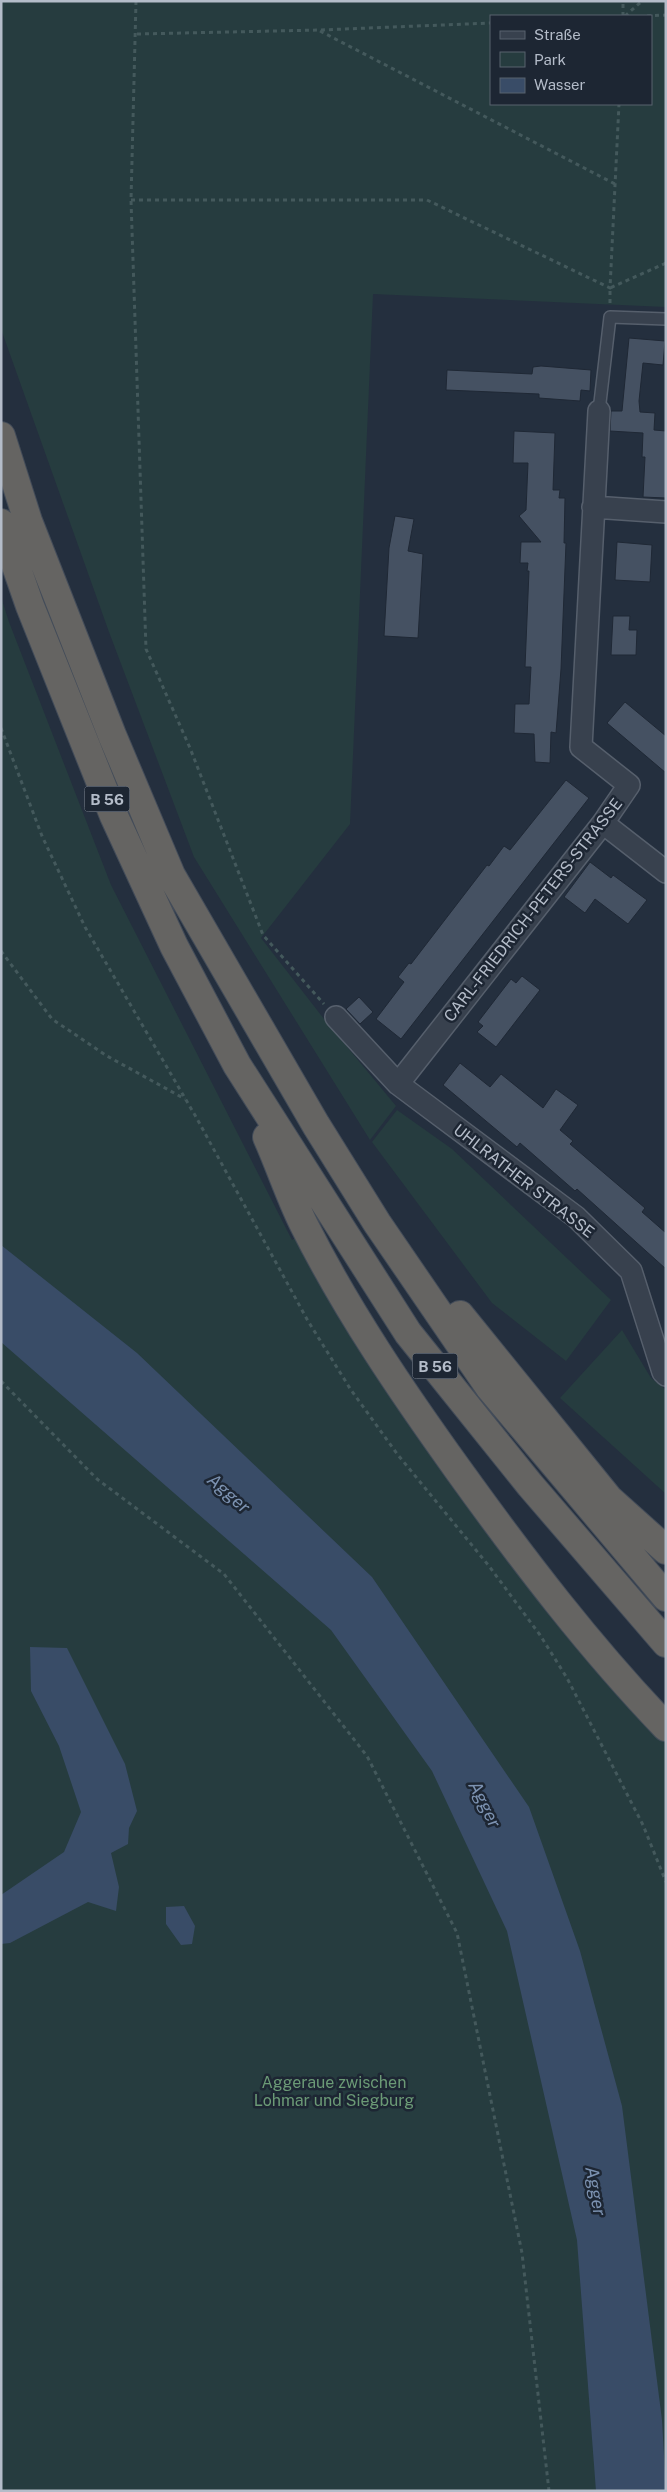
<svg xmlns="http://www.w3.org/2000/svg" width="667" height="2492" viewBox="0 0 667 2492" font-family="'Public Sans',sans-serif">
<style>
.green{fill:#263c3f;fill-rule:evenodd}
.water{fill:#394c67}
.building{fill:#455162;stroke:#1f2835}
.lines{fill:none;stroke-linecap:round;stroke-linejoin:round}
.service-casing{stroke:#565f6c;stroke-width:14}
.minor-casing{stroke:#565f6c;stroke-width:24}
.trunk-casing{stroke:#434c59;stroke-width:30}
.path{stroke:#44595c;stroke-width:3;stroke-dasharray:4 4;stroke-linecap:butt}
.service{stroke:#38414e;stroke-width:11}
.minor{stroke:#38414e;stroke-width:21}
.trunk{stroke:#656462;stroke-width:28}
.labels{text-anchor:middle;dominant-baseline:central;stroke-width:5;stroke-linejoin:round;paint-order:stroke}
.shield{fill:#1d2633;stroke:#878f9c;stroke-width:1}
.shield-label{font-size:15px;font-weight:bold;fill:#b4bcc9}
.street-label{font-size:16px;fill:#b4bcc9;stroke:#1d2633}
.park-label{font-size:16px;fill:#6b9a76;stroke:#1d2633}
.water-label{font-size:18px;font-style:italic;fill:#7c92b1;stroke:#1d2633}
</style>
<rect width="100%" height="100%" fill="#242f3e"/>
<path class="green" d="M1,1H666V307L373,294L350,824L261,938L324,1019L396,1106L370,1140L194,857L109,632L1,329ZM491,16H651V104H491Z
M1,597L9,622L111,885L292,1240L302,1234L369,1349L666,1728V2491H1Z
M397,1110L452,1149L611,1300L566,1361L492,1303L372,1142Z
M622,1330L651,1378L666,1390V1494L560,1398Z"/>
<path class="water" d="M1,1245L137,1353L372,1577L529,1807L580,1951L622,2106L662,2420L666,2491H596L577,2240L507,1931L432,1771L331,1630L1,1342Z
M30,1647L67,1648L125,1764L137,1811L129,1828L128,1844L111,1853L119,1887L116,1911L88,1902L10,1943L1,1944V1895L64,1852L81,1812L59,1746L31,1691Z
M184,1906L195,1926L192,1944L181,1945L166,1924V1907Z"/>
<path class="building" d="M629,338L665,341L663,365L643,363L639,401L640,412L655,413L654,430L666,431V498L643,497L645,457H642L643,433L610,431L611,411H622Z
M541,366L591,370L590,391L581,390L580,401L539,398V394L446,390L447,370L532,374L533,367Z
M514,431L555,433L553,490H560L559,498H565L564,543H566L561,669L556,733L551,732L550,763L535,762L534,734L514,733L515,704H529L531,667H525L529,571H527L528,563H520L521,542H541L519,516L526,510L528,463H513Z
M395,516L414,519L408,551L423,554L418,638L384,636L389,548Z
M617,542L652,545L650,582L615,580Z
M613,616H630L629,630H637L636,655H611Z
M625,702L666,736V773L607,723Z
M566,780L589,798L401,1039L376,1019L404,982L398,977L409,963L411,964L487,865L489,866L504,846L510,850Z
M590,862L611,878L613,875L647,900L628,924L595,899L585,913L564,897Z
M522,976L540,990L496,1047L477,1032L483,1026L478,1022L511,979L516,983Z
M359,997L373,1012L360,1024L346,1009Z
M460,1063L490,1087L501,1074L543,1108L556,1089L578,1105L560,1130L573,1141L570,1144L645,1208L642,1212L666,1233V1269L577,1189L575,1191L520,1143L517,1147L443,1085Z"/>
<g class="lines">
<defs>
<path id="service" d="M599,411L610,317L666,319"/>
<path id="minor" d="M593,507L666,512
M603,823L666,872
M336,1017L398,1084L576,1217L631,1271L663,1372L666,1375
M398,1084L603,823L629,785L581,747L599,411"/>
<path id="trunk" d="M1,436L28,521L112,735L171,875L316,1125L377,1223L490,1388L666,1597
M1,523L30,606L114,816L174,946L237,1065L408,1333L530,1485L666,1643
M267,1137C280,1166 290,1197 304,1225C347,1311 403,1393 459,1471C523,1560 590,1648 666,1727
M460,1315L609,1499L666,1550"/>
</defs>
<use href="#service" class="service-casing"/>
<use href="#minor" class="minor-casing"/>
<use href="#trunk" class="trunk-casing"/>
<path class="path" d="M136,1L131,200L146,649L190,748L263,935L324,1004
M623,16V1
M625,16L642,1
M647,16L666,15
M320,31L615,184
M137,34L320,30L491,23
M131,200H427L610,288L619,104
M610,303V288L666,263
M1,728L42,836L85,927L196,1117L308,1321L351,1390L398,1455L489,1566L540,1635L567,1678L643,1825L666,1882
M1,951L52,1019L107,1056L185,1099
M1,1381L97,1479L224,1574L367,1756L457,1933L522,2253L549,2491"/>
<use href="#service" class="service"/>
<use href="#minor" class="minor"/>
<use href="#trunk" class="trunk"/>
</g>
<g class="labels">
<g class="shield">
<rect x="84.5" y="786.5" width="45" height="25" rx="4"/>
<rect x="412.5" y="1353.5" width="45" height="25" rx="4"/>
</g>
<g class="shield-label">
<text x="107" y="799">B 56</text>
<text x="435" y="1366">B 56</text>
</g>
<g class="street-label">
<text transform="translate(533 910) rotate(-52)">CARL-FRIEDRICH-PETERS-STRASSE</text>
<text transform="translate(524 1181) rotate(38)">UHLRATHER STRASSE</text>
</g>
<g class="park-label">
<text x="334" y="2082">Aggeraue zwischen<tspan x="334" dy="18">Lohmar und Siegburg</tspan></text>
</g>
<g class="water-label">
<text transform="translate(229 1493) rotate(41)">Agger</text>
<text transform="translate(485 1804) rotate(63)">Agger</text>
<text transform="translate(596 2191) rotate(80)">Agger</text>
</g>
</g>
<rect width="667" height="2492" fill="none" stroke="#b4bcc9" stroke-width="5"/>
<rect x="490" y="15" width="162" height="90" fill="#1d2633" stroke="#59626f"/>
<rect x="500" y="31" width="25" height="8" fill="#38414e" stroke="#59626f"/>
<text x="534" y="40" font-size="15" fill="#b4bcc9">Straße</text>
<rect x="500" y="52" width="25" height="15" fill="#263c3f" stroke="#59626f"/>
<text x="534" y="65" font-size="15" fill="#b4bcc9">Park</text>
<rect x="500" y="78" width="25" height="15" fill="#394c67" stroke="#59626f"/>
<text x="534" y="90" font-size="15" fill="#b4bcc9">Wasser</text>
</svg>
